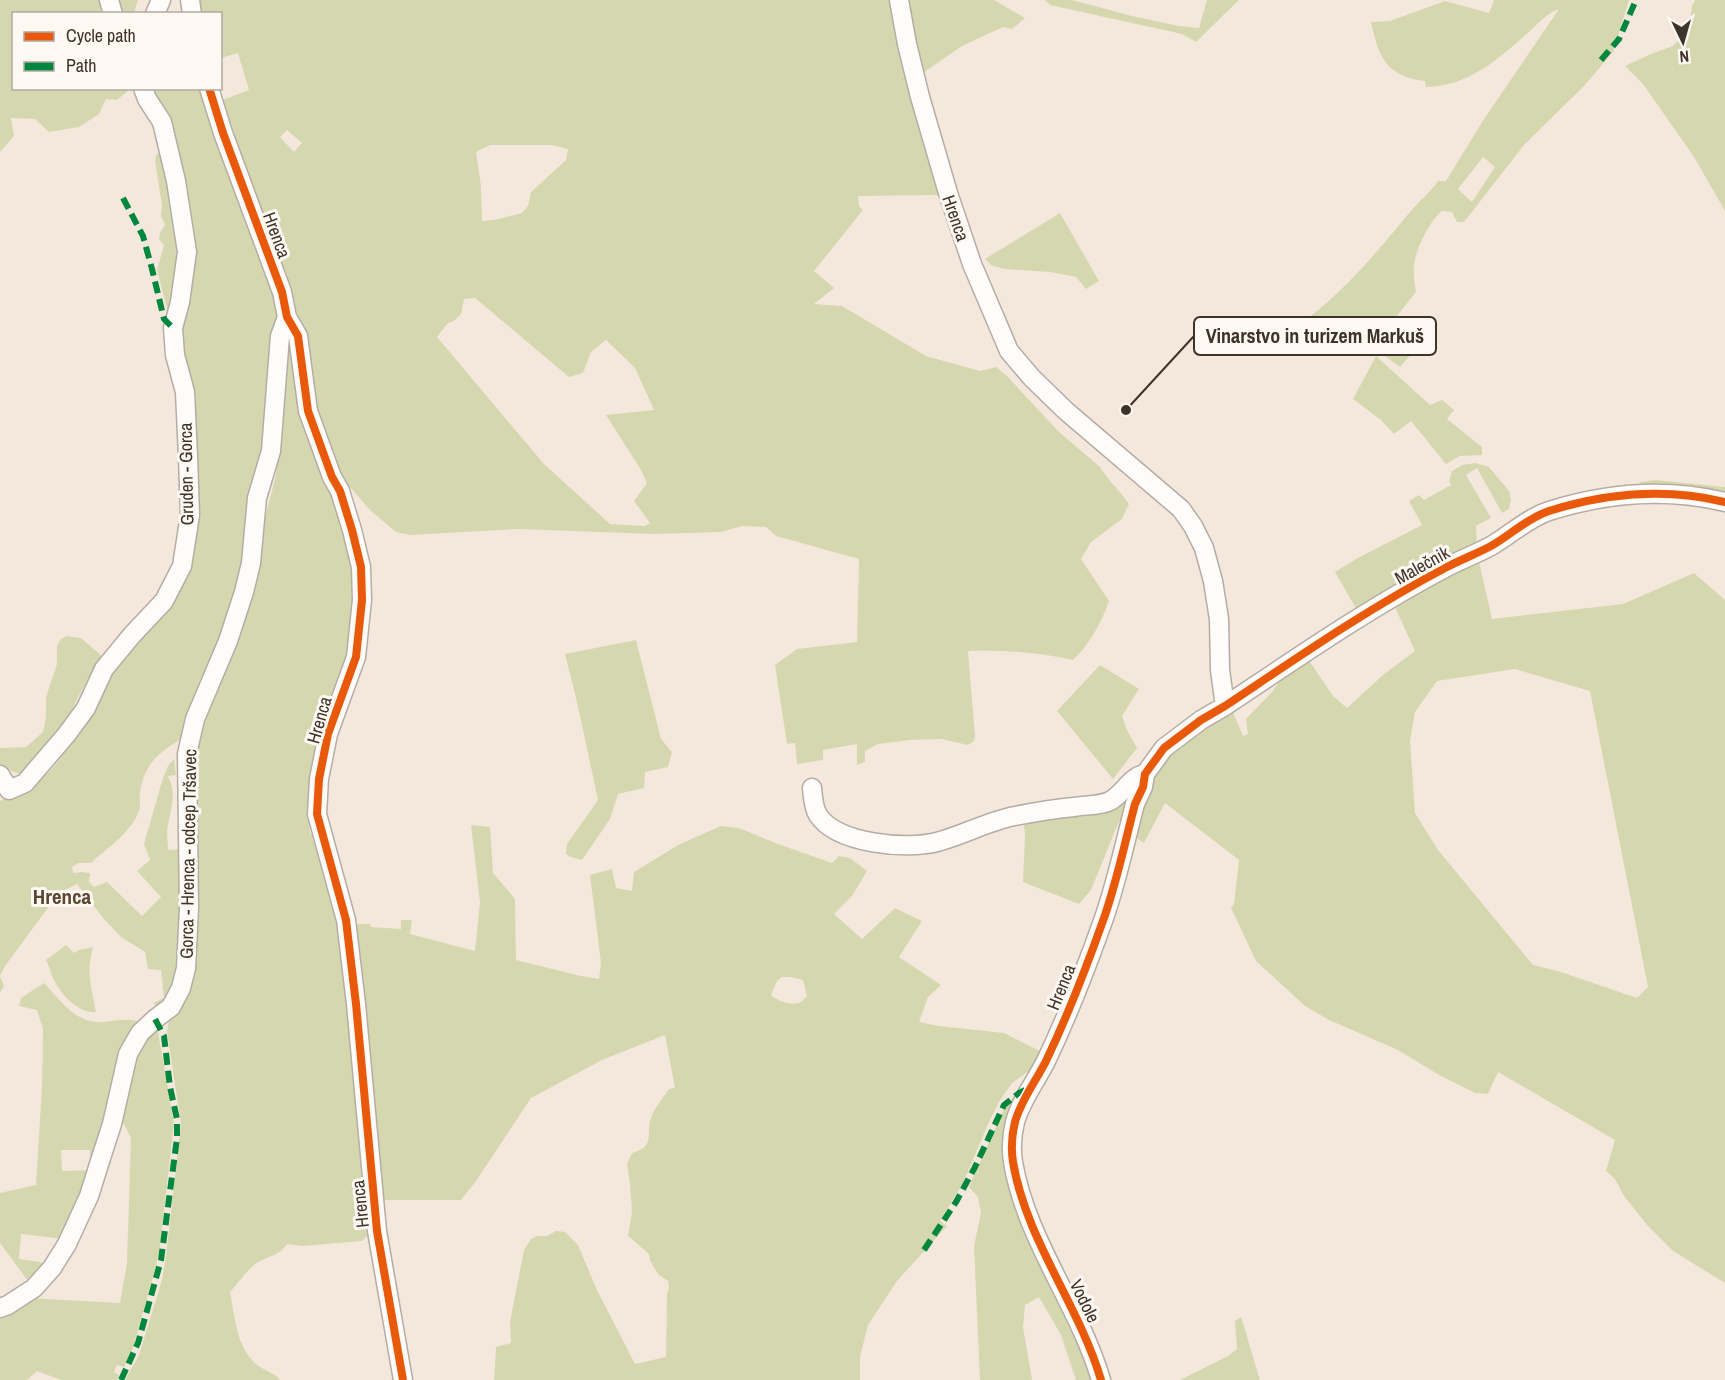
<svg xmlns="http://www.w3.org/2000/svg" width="1725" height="1380" viewBox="0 0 1725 1380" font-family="'Archivo Narrow',sans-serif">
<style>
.green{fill:#d5d8af;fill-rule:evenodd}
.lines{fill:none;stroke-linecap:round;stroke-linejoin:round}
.minor-casing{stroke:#b6aca3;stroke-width:21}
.minor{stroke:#fdfcfa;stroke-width:18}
.quiet{stroke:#00873e;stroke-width:6;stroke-dasharray:12 6;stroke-linecap:butt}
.cycleway-casing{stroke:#fef8f3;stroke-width:11}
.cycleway{stroke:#e8590c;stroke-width:8}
.labels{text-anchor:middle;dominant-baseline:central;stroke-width:6;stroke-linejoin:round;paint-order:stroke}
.street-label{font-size:18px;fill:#3e3329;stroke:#fef8f3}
.quarter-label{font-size:21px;font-weight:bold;fill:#5c4630;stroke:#fef8f3}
.leader{fill:none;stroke:#3e3329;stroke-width:2}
.callout-dot{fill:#3e3329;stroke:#fef8f3;stroke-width:2}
.callout{fill:#fef8f3;stroke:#3e3329;stroke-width:2}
.callout-label{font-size:20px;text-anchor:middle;font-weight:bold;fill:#3e3329}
</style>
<rect width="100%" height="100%" fill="#f4e8dd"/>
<path class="green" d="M0,0H138L134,13L14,14V88L130,89L117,100L106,99L99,114L79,127L49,132L35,119L11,118L14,136L0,152Z
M197,0H891L939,195L858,196L859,206L863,210L814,271L834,288L814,304L842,306L926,356L980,371L996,367L1007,376L1058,431L1100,467C1108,480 1120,491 1129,504L1122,519L1091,542L1081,559L1109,601C1102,622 1089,645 1073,660C1037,652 1004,650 968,651L975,736L974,741L968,745L941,739L910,740L878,744L865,751V762L857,765V744L823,750V760L797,764L795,743L787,744L775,665L797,649L857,642L859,559L776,536L766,527L742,526L721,532L653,534L518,529L410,535L396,532L370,510L343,479L332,459L319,426L301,325L288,284L217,102L249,90L238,53L221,58L220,14L199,13ZM287,130L302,143L294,152L280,137ZM490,145H552L568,149L566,160L531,192L528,206L522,213L494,220L482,221L481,186L476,152ZM475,298L569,377L583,373L591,352L606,340L635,368L654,410L606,415L641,470L647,483L634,501L650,523L645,526L610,524L544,464L437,337L448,323L454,321L461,314L464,299Z
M909,0H994L1025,18L1012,29L1003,27L962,46L920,75Z
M1045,0H1072L1132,16L1179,26L1199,28L1207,0H1239L1196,42L1182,34L1050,5Z
M1494,0H1629L1613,52L1584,86L1524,145L1464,222H1457L1452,212L1442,211C1429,222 1415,250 1414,267C1413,275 1415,284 1416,292L1392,322L1413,352L1400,367L1350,331L1309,324L1297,326C1342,295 1376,253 1410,212C1419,201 1430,193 1438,181H1446L1484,119L1559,9C1548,13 1539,22 1530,31C1498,59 1470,86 1426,87L1425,81C1385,76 1379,57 1371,22L1390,21L1445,1L1489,13ZM1483,157L1495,167L1472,202L1458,189Z
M1695,0H1725V211L1694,157L1643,84L1625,66L1651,54L1673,46L1689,29L1692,6Z
M147,89H204L278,307L273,336L271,403L238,595L182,739C158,752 144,765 140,793C139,799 141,806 139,811C131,833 107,848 91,863H78L72,867L73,873L81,872L90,873L89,882L94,887L107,882L142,916L161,897L137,871L150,860L144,844L163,778L168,766L174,759L176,775L168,776C177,795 171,806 168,825C166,833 168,842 168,850L184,849L185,936L171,999L158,1007L153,1003L164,998L161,970L148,969L145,952L121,937L103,918L77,884L59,893L5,966L0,976L4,986L0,993V801L18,789L45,776L57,763L75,738L97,691L182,576L185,362L182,341L183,311L191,245Z
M164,150L173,201L178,256L171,312H168L157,270L164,245L159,239L160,233L165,225L161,216L162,205L155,161L156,155Z
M1060,213L1099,281L1086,289L1076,277L1050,272L1004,269L991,265L985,259Z
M284,340L290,341L327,475L346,536L355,592L352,634L310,805L308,807L310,834L314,835L337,905L370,1206H361L367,1236L362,1241L302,1246L287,1244C279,1257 263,1257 254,1265C245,1273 238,1283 230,1292C235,1317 236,1346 256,1364C264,1371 274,1372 280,1380H125L139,1355L162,1280L166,1256L181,1124L167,1031L169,1020L179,1009L191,751L245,597L276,475L279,440Z
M1376,356L1430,405L1442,400L1454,410L1447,419L1482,447V455L1460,456L1446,464L1411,421L1394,434L1381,420L1353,399Z
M1475,463L1489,467L1509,491L1511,500L1509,509L1502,513L1477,468L1466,475L1491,518L1476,526L1477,547L1358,612L1335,572L1356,559L1422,525L1409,501L1419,495L1424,500L1451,485L1449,481L1452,471L1462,465Z
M1656,480L1725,487V497L1641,489L1640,482Z
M1478,557L1492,619L1623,604L1694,573L1725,600V1283L1673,1251L1648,1226L1624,1196L1615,1179L1606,1171L1615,1140L1498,1072L1488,1094L1475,1093L1439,1075L1398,1050L1329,1020L1305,1006L1256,961L1231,908L1234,904L1239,860L1165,803L1144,843L1132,835L1152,777L1163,758L1231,708L1243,736L1248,734L1246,719L1272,692L1282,678L1308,659L1333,696L1347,708L1383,675L1415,651L1394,605ZM1515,669L1590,691L1648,987L1637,998L1558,971L1533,965L1438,850L1415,813L1410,741L1415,712L1437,681Z
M66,636L81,638L104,658L90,676L76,701L62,734L22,775L0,766V748L26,747L43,732L46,717V697L57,664V646L60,640Z
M636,640L661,739L672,752L668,767L645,772L644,788L618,794L610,819L582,860L571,857L566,854L567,844L598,800L577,702L565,654Z
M1100,665L1139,689L1122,716L1127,730L1137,748L1113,779L1057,711Z
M1136,781L1126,818L1119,821L1091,890L1079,904L1023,882L1025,834L1023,819L1111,805Z
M471,825L490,827L493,873L515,899L516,960L581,976L599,979L601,963L590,875L612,869L616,888L632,891L634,872L678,845L721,826L739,828L778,844L832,863L839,856L850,858L867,871L852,896L834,914L862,939L895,908L922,921L899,957L941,985L928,997L919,1022L939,1026L1004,1033L1040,1051L1033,1068L1012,1083L999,1102L989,1122L963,1183L940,1221L947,1226L897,1281L868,1325L860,1357V1380H494L496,1347L511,1343L510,1322L524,1250L531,1239L537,1236H547L556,1231L565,1232L578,1245L597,1290L635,1364L666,1357L667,1294L669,1287L668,1281L658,1274L650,1261L649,1254L628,1236L632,1212L630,1183L627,1164L632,1153C657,1146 645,1133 651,1118C654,1108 663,1098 669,1089L675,1088L665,1035L602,1060L531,1098L476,1181L461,1200H380L352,928L356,924H370L371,927L401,929V920H412L410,934L475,951L480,902ZM782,977H790L803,980L807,996C805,998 802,1002 799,1003C792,1006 775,1000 771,995L777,981Z
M66,945L74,953L79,950L93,947C86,974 91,985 96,1012C80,1014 62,996 55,982C51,976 50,967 46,960Z
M44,983C61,1001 77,1025 104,1022C117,1020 128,1018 141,1022L90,1163V1150H61L62,1171L93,1170L64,1239L21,1234L19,1259L40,1262L46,1265L31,1285L0,1243V1193L36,1185L42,1086L43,1029L37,1010L19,1006L21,998Z
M152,1029L158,1032L174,1123L160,1246L156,1266L132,1351L124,1367L117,1365L114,1372L119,1375L117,1380H61L37,1371L27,1380H0V1313L28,1298L120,1303L127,1263L131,1138L119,1115L137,1052Z
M1015,1095L1019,1096L1005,1137L1096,1380H1076L1061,1335L1039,1297L1025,1305L1023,1327L1032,1380H980L974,1246L981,1213L978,1197L969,1187L1003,1111Z
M1241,1317C1248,1338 1253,1359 1260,1380H1180L1228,1356L1237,1349L1235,1321Z"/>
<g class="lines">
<defs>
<path id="minor" d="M109,0L113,14
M190,0L192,14
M899,0L907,44L920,97L948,193L972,264L1009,351L1032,378L1066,411L1181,509L1193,526L1204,548L1213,581L1219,619L1220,670L1225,706
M155,14L161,0
M209,88L223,133L282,292L287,317L298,336L308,411L332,477L340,491L352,530L361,567L362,600L356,657L328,734L319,779L317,814L346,920L356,1004L377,1231L403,1380
M0,775L9,790L25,783L67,734L86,708L104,669L132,635L164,601L182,566L190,515L188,456L185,392L175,355L173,328L180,302L187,252L176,181L162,122L147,99L143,88
M812,788C813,796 813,807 818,815C837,844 906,850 937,842C964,835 988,821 1015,816C1035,812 1054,809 1074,807C1085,805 1100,806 1110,801C1123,794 1131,776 1145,774
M0,1308L8,1305L34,1288L52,1268L67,1244L89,1196L101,1158L112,1124L128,1054L140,1033L155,1019L171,1007L181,988L186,968L189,908L187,754L195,719L228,641L244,592L251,563L257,498L271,451L280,336L287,317
M1101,1380C1079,1305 1026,1240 1013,1162C1011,1149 1012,1134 1015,1122C1021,1100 1036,1081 1046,1061C1068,1015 1087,966 1104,918C1117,881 1125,842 1135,804L1143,787L1145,774L1164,748L1201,720L1225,706C1297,658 1369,608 1445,568C1460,560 1476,554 1491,546C1510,535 1528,518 1549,511C1606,493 1667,488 1725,502"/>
</defs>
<use href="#minor" class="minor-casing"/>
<use href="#minor" class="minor"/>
<path class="quiet" d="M1601,60L1619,39L1636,0
M123,198L143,236L152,269L164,319L173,328
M924,1250L956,1202L975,1167L1004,1105L1019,1093L1029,1088
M121,1380L138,1343L161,1260L177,1138V1119L170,1087L164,1036L155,1019"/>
<defs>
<path id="cycleway" d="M209,88L223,133L282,292L287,317L298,336L308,411L332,477L340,491L352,530L361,567L362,600L356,657L328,734L319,779L317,814L346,920L356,1004L377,1231L403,1380
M1101,1380C1079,1305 1026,1240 1013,1162C1011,1149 1012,1134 1015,1122C1021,1100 1036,1081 1046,1061C1068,1015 1087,966 1104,918C1117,881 1125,842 1135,804L1143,787L1145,774L1164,748L1201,720L1225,706C1297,658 1369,608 1445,568C1460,560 1476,554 1491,546C1510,535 1528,518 1549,511C1606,493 1667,488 1725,502"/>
</defs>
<use href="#cycleway" class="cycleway-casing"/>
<use href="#cycleway" class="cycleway"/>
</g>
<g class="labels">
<g class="street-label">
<text transform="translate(956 218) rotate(71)">Hrenca</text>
<text transform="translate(277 235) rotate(70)">Hrenca</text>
<text transform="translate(186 474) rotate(-91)">Gruden - Gorca</text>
<text transform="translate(1422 565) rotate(-29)">Malečnik</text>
<text transform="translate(319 720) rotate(-74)">Hrenca</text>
<text transform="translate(188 854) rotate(-89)">Gorca - Hrenca - odcep Tršavec</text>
<text transform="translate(1061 987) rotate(-68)">Hrenca</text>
<text transform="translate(360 1204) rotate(-96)">Hrenca</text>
<text transform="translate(1085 1301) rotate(64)">Vodole</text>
</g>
<g class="quarter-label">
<text x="62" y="896">Hrenca</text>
</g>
</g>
<path class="leader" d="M1126 410L1194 336"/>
<circle class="callout-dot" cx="1126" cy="410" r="6"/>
<rect class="callout" x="1194" y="317" width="242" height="38" rx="6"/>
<g class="callout-label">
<text x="1315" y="343">Vinarstvo in turizem Markuš</text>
</g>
<rect x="12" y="12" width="210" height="78" fill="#fef8f3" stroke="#b1a9a2" stroke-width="1.5"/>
<rect x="24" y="32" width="30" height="9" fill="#e8590c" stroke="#b1a9a2" stroke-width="1.5"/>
<text x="66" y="42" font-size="18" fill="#3e3329">Cycle path</text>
<rect x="24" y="62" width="30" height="9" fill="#00873e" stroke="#b1a9a2" stroke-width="1.5"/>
<text x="66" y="72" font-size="18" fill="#3e3329">Path</text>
<g transform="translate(1683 42) rotate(175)" stroke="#fef8f3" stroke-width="4.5" paint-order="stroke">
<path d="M0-4.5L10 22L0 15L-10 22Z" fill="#3e3329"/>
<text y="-9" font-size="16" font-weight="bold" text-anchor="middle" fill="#3e3329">N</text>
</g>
</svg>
